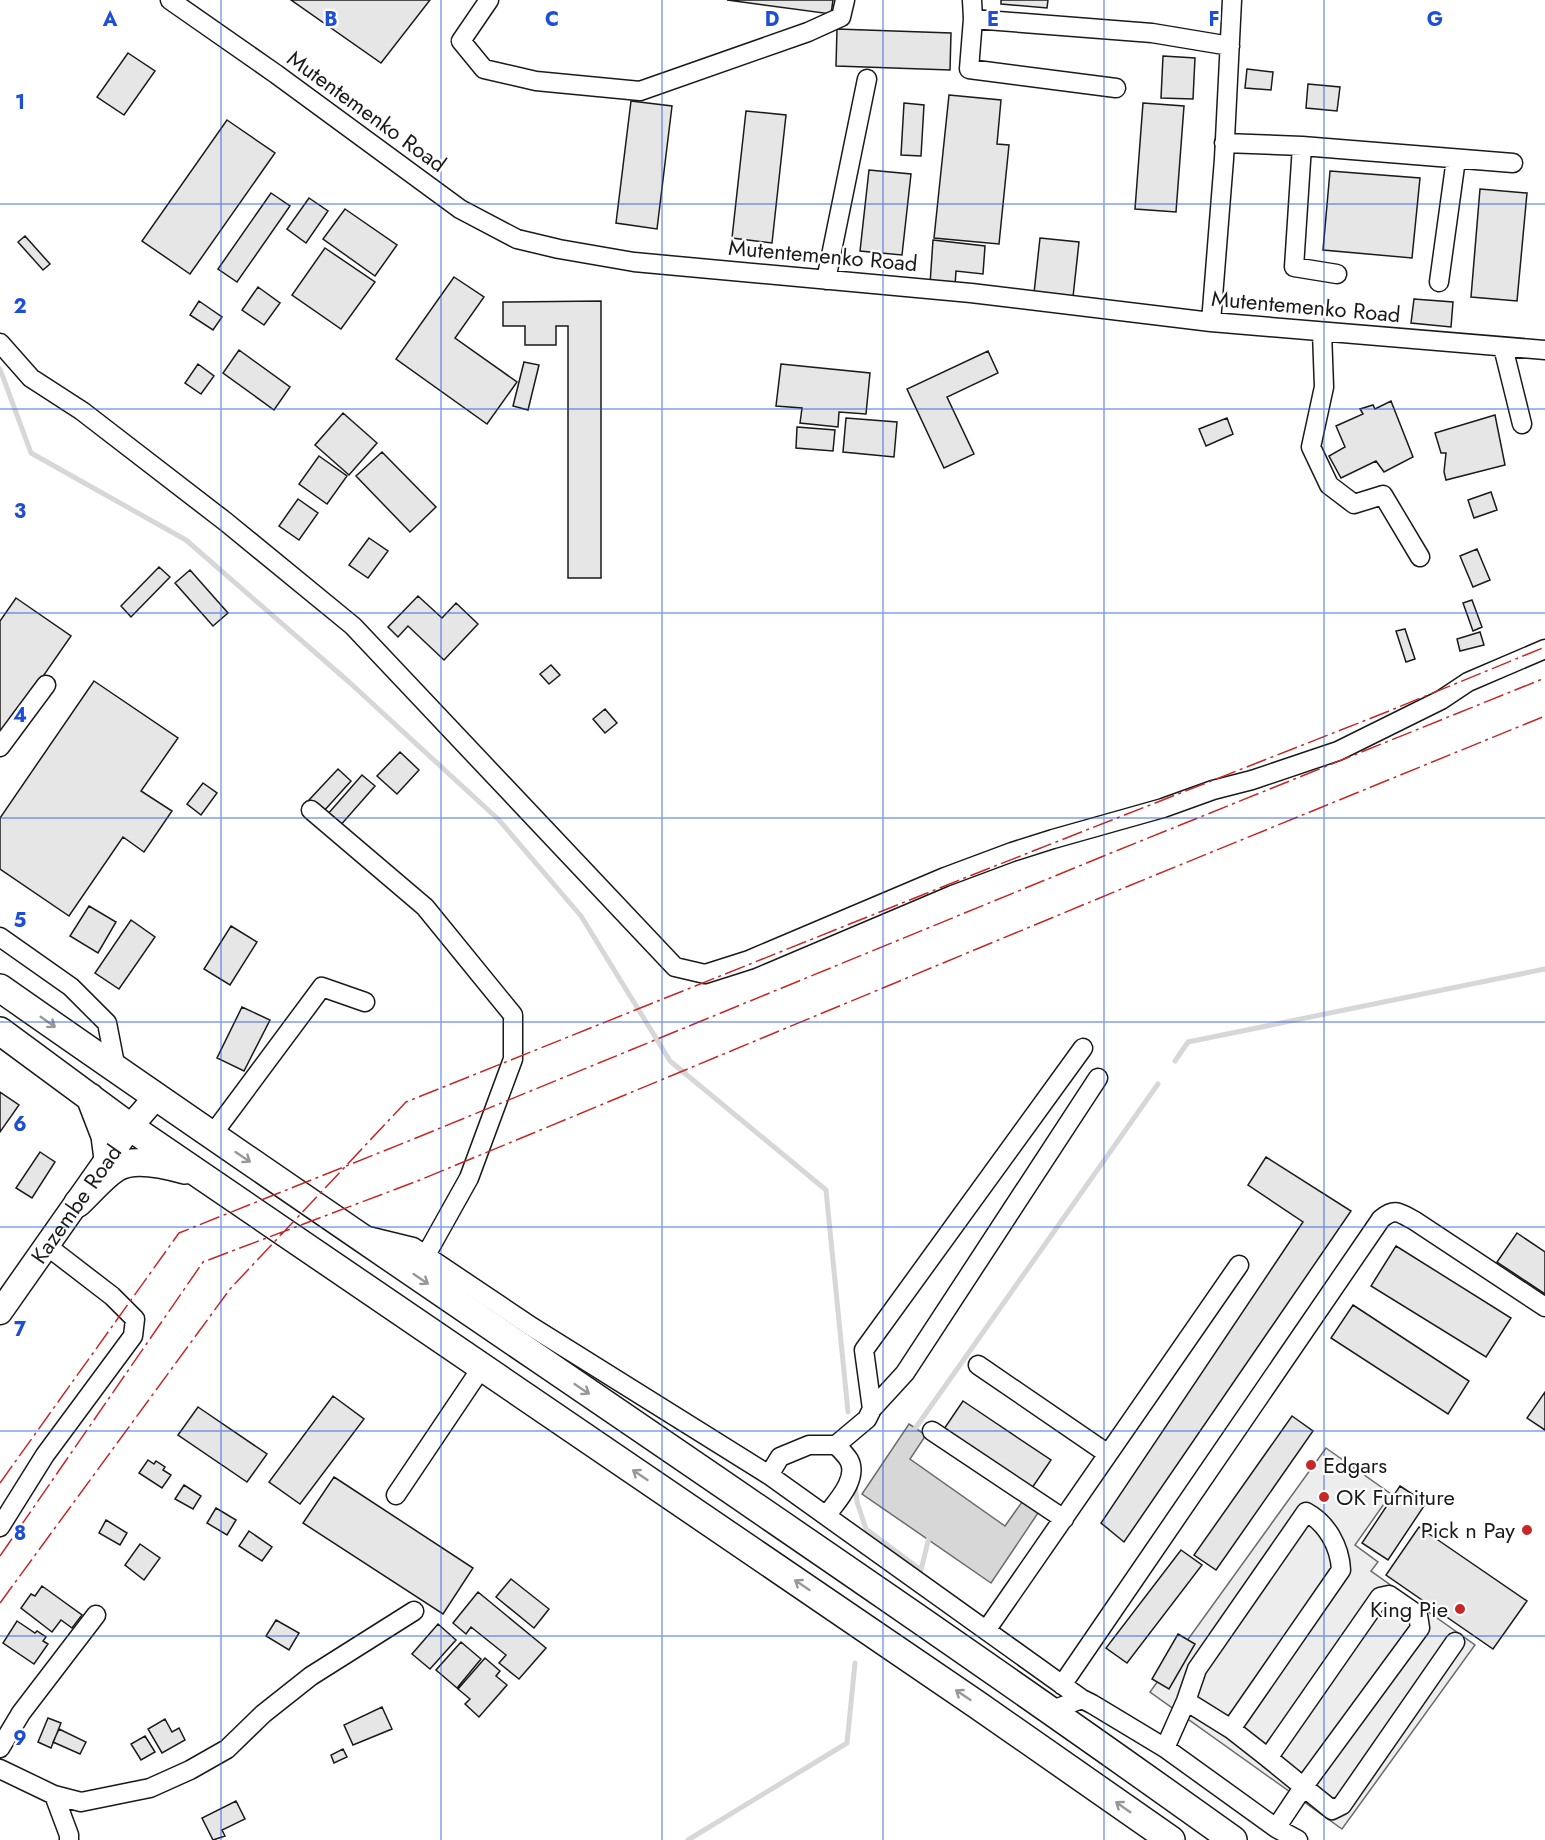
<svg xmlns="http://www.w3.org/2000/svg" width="1545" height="1840" viewBox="0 0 1545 1840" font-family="Jost,sans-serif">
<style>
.built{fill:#ededed;stroke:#6a6a6a;stroke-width:1.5}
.water{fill:#d7d7d7;stroke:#6a6a6a;stroke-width:1.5}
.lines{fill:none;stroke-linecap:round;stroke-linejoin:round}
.stream{stroke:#d7d7d7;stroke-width:5}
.building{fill:#e6e6e6;stroke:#1a1a1a;stroke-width:1.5}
.minor-casing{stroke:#1a1a1a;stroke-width:21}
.major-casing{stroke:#1a1a1a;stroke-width:27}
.highway-casing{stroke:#1a1a1a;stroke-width:30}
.minor{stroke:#fff;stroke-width:18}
.major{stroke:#fff;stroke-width:24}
.highway{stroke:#fff;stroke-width:27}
.power{stroke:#c62828;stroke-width:1.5;stroke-dasharray:21 4.5 3 4.5;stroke-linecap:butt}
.oneway{stroke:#989898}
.grid{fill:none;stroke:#1d4ed8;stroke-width:1.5;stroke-opacity:0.55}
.poi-dot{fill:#c62828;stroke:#fff;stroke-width:2}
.labels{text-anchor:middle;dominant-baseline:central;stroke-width:4.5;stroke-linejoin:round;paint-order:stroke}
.street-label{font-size:22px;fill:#1a1a1a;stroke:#fff}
.poi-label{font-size:22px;fill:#1a1a1a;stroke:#fff;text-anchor:start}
.grid-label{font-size:20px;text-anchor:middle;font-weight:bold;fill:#1d4ed8;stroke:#fff;stroke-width:4.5;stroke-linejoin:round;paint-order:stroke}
</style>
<rect width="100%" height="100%" fill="#fff"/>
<path class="built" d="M1326,1448L1391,1494L1355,1545L1378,1562L1371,1571L1475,1645L1342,1829L1150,1692Z"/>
<path class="water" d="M909,1424L926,1435L910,1459L1005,1526L1022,1502L1038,1513L991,1583L862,1494Z"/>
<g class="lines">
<path class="stream" d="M0,369L31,453L186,540L349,682L499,820L581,916L670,1061L826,1190L848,1412
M1175,1061L1188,1042L1545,969
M912,1433L1158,1084
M855,1484L857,1502L866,1529L921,1570L930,1533
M688,1840L847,1743L855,1663"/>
</g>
<path class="building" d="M291,0H430L381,63Z
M727,0H833L831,14Z
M1001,0H1048L1047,8L1001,4Z
M837,29L951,33L950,70L836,66Z
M128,53L155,71L124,115L97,97Z
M1163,56L1195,58L1193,99L1161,98Z
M1247,69L1273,72L1271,90L1245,88Z
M1308,84L1340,87L1337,111L1306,108Z
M949,95L1001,100L997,144L1009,145L999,244L934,238Z
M631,101L672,106L657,229L616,223Z
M904,103L924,105L921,156L901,155Z
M1143,103L1184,106L1176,212L1135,209Z
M746,111L786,115L772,243L732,238Z
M227,120L275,153L190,274L142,241Z
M869,170L911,174L902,255L860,251Z
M1330,171L1420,178L1412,258L1323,250Z
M1480,189L1527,193L1517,301L1471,297Z
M271,193L290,206L237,282L218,269Z
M309,198L328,211L306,243L287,229Z
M345,209L397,245L375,276L323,239Z
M25,236L50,264L43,270L18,242Z
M1040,238L1079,242L1073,297L1034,293Z
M933,240L985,246L983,274L956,271L955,286L930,284Z
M325,248L375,282L341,329L292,295Z
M454,277L484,297L455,338L517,382L487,424L396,359Z
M258,287L280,303L264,325L242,310Z
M1414,299L1453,302L1451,327L1411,323Z
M199,301L222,317L213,330L190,315Z
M601,301V578H568V326H556V345H525V326H503V302Z
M239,350L290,387L274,410L223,373Z
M988,351L998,373L947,397L974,454L944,468L907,389Z
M524,362L539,365L528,410L513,406Z
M198,364L214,376L201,394L185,383Z
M781,364L870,373L866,414L839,412L838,427L800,423L802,408L776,406Z
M1391,401L1413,457L1384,472L1376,461L1341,478L1329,456L1345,447L1336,426L1363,414L1360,409L1373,405L1375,409Z
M343,413L377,443L349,475L315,445Z
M1495,415L1505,465L1446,480L1444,472L1446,453H1441L1435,433Z
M846,418L897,422L894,457L843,452Z
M1227,418L1233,434L1206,446L1199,429Z
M797,427L835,430L833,451L796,448Z
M382,452L436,507L410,532L356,476Z
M319,456L347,476L327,504L299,484Z
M1491,492L1497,510L1474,518L1468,500Z
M298,499L318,513L299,540L279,526Z
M369,538L388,551L368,578L349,565Z
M1477,549L1490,580L1473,587L1460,556Z
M159,567L170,577L131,617L121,606Z
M190,570L228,613L213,626L175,583Z
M418,596L442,618L456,603L478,624L444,660L408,626L398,637L388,627Z
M16,598L71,636L3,734L0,732V621Z
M1472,600L1482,627L1473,631L1463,603Z
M1405,629L1415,659L1406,662L1396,631Z
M1480,632L1484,645L1460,651L1457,639Z
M551,665L560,675L549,684L540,674Z
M94,681L178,738L141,791L172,811L144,852L123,837L69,916L0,869V818Z
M605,709L617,723L605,733L593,719Z
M400,752L419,770L397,794L377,776Z
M338,769L351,781L323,812L309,800Z
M362,775L375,786L339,827L327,815Z
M203,783L217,793L201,815L187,804Z
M89,906L116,922L98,953L70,936Z
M131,920L155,937L119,989L95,973Z
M231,926L257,942L230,985L204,969Z
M242,1007L270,1020L244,1071L217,1058Z
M0,1092L19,1105L0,1132Z
M40,1152L55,1162L32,1198L16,1188Z
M1266,1157L1351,1211L1124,1542L1101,1523L1303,1222L1248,1185Z
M1517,1233L1545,1252V1294L1497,1262Z
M1396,1246L1511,1318L1486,1357L1371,1286Z
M1353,1305L1469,1381L1448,1414L1331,1338Z
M1545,1392V1430L1527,1418Z
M333,1396L364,1419L300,1504L269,1482Z
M963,1401L1051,1460L1032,1488L944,1429Z
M198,1407L267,1454L247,1482L178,1435Z
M1292,1416L1313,1431L1216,1570L1194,1555Z
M148,1460L154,1464L156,1461L165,1467L163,1470L171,1475L162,1488L139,1473Z
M334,1477L473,1568L443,1614L303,1523Z
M184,1485L201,1496L193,1509L175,1499Z
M1400,1486L1426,1503L1388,1560L1362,1543Z
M216,1508L236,1520L227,1535L207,1523Z
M106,1520L127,1533L120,1545L99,1533Z
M1419,1527L1527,1601L1493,1649L1386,1575Z
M249,1531L272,1547L262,1561L239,1546Z
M140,1544L160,1558L144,1580L125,1565Z
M1181,1550L1202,1565L1127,1663L1106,1648Z
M511,1579L549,1609L534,1628L496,1597Z
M42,1586L82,1615L72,1628L61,1620L52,1632L21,1608L31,1594L35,1596Z
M478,1592L546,1648L519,1679L499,1663L506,1655L471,1627L466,1634L453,1623Z
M276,1620L299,1633L289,1650L266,1636Z
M17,1621L35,1633L37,1631L46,1637L43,1641L48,1644L34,1664L3,1643Z
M438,1624L456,1640L430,1669L412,1654Z
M1178,1634L1195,1644L1169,1689L1152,1679Z
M461,1642L481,1659L457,1688L436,1670Z
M485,1658L500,1671L496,1676L507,1685L479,1717L465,1704L470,1699L458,1689Z
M382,1707L392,1729L353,1745L344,1725Z
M48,1718L61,1723L51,1748L38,1742Z
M165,1719L172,1732L179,1728L185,1740L162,1753L148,1729Z
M59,1729L86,1742L80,1754L53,1742Z
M145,1736L155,1752L141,1760L131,1744Z
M343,1749L347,1757L334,1763L331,1755Z
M236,1801L245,1819L222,1830L225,1836L213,1840L202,1818Z"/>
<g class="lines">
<defs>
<path id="minor" d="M170,0L276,74L460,209L517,239L559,249L634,262L971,293L1211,322L1545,350
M489,0L461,41L484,69L536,81L640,91L808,32L841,17L845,0
M972,0L973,19L1152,33L1230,46
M973,19L969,69L1116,88
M1224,143L1302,146L1294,267L1337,274
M1302,146L1513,163
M826,280L867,79
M1439,282L1456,159
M1211,322L1224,159L1232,0
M1322,332L1324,387L1311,447L1329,485L1354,504L1383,495L1420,557
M0,343L31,378L82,411L226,522L353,626L675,967L705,974L749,960L945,877L1012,852L1053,839L1163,808L1213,790L1252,780L1338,751L1441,700L1468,682L1545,649
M1503,347L1522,424
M0,747L46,685
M311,810L425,907L513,1015V1059L469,1178L426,1255
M0,937L71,987L107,1023L116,1069
M212,1135L322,987L365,1002
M368,1236L413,1247L532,1327L769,1475L1082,1699
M978,1365L1108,1454
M872,1409L905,1373L1098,1078
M932,1431L1064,1519
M769,1475L780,1457L809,1445H836L867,1419L872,1409L864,1350L1083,1048
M396,1495L482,1367
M826,1516C836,1502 859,1479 849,1460C846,1455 840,1449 836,1445
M0,1527L45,1455L133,1336L135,1319L112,1296L47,1246
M987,1629L1239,1265
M1062,1685L1381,1219C1395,1207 1400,1213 1415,1221L1545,1307
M1052,1710L1082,1699L1092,1704L1165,1748L1276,1828L1298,1840
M1231,1729L1268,1758L1380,1597L1389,1595L1418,1615L1420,1628L1304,1786L1276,1828
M0,1748L21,1713L96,1615
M1165,1748L1186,1701L1197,1669L1306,1512C1327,1523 1340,1547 1341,1570L1231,1729L1186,1701
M1268,1758L1332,1810L1342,1805L1455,1642
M0,1769L54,1795L81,1802L150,1788L190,1770L227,1749L263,1714L311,1676L414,1611
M54,1795L69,1835V1840"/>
<g id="major">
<path id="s1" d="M0,1312L130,1127L156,1097"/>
</g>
<path id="highway" d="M0,988C409,1275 827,1549 1233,1840
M0,1031L130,1127L979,1706L1171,1840
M90,1097L105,1136L108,1159
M78,1203C90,1192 102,1177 116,1168C133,1157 167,1165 185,1170"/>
</defs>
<use href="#minor" class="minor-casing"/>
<use href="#major" class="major-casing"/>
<use href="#highway" class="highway-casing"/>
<use href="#minor" class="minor"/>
<use href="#major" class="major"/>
<use href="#highway" class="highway"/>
<path class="power" d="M0,1483L179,1233L416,1138L1111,853L1545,678
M0,1556L203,1262L420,1180L1131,885L1545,716
M0,1603L230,1289L406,1102L967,877L1384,713L1545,647"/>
</g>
<defs><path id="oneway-shaft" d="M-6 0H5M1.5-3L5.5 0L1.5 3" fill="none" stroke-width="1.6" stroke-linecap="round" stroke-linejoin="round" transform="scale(1.5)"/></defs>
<g class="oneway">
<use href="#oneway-shaft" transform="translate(48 1022) rotate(35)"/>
<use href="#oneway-shaft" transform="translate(243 1157) rotate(34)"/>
<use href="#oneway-shaft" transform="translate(421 1279) rotate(34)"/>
<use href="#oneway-shaft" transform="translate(582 1389) rotate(34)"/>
<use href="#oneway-shaft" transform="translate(640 1475) rotate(-146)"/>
<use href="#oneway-shaft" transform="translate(802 1585) rotate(-146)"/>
<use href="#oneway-shaft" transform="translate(963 1695) rotate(-146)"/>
<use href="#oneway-shaft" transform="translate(1123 1807) rotate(-145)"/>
</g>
<path class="grid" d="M221,0V1840M441,0V1840M662,0V1840M883,0V1840M1104,0V1840M1324,0V1840M0,204H1545M0,409H1545M0,613H1545M0,818H1545M0,1022H1545M0,1227H1545M0,1431H1545M0,1636H1545"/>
<g class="poi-dot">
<circle cx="1311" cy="1465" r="6"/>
<circle cx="1324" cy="1497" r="6"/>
<circle cx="1527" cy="1530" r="6"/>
<circle cx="1460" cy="1609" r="6"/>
</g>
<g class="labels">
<g class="street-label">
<text transform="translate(367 111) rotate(36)">Mutentemenko Road</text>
<text transform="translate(823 255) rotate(5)">Mutentemenko Road</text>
<text transform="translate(1306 306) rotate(5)">Mutentemenko Road</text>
<text stroke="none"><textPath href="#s1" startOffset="132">Kazembe Road</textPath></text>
</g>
<g class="poi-label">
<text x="1323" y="1465">Edgars</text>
<text x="1336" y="1497">OK Furniture</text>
<text x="1515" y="1530" text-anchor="end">Pick n Pay</text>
<text x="1448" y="1609" text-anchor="end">King Pie</text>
</g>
</g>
<g class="grid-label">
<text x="110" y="26">A</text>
<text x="331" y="26">B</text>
<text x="552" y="26">C</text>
<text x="772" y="26">D</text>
<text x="993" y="26">E</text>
<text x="1214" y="26">F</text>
<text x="1435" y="26">G</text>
<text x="20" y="109">1</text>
<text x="20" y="313">2</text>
<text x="20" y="518">3</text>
<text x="20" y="722">4</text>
<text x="20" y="927">5</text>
<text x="20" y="1131">6</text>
<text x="20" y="1336">7</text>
<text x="20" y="1540">8</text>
<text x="20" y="1745">9</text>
</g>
</svg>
